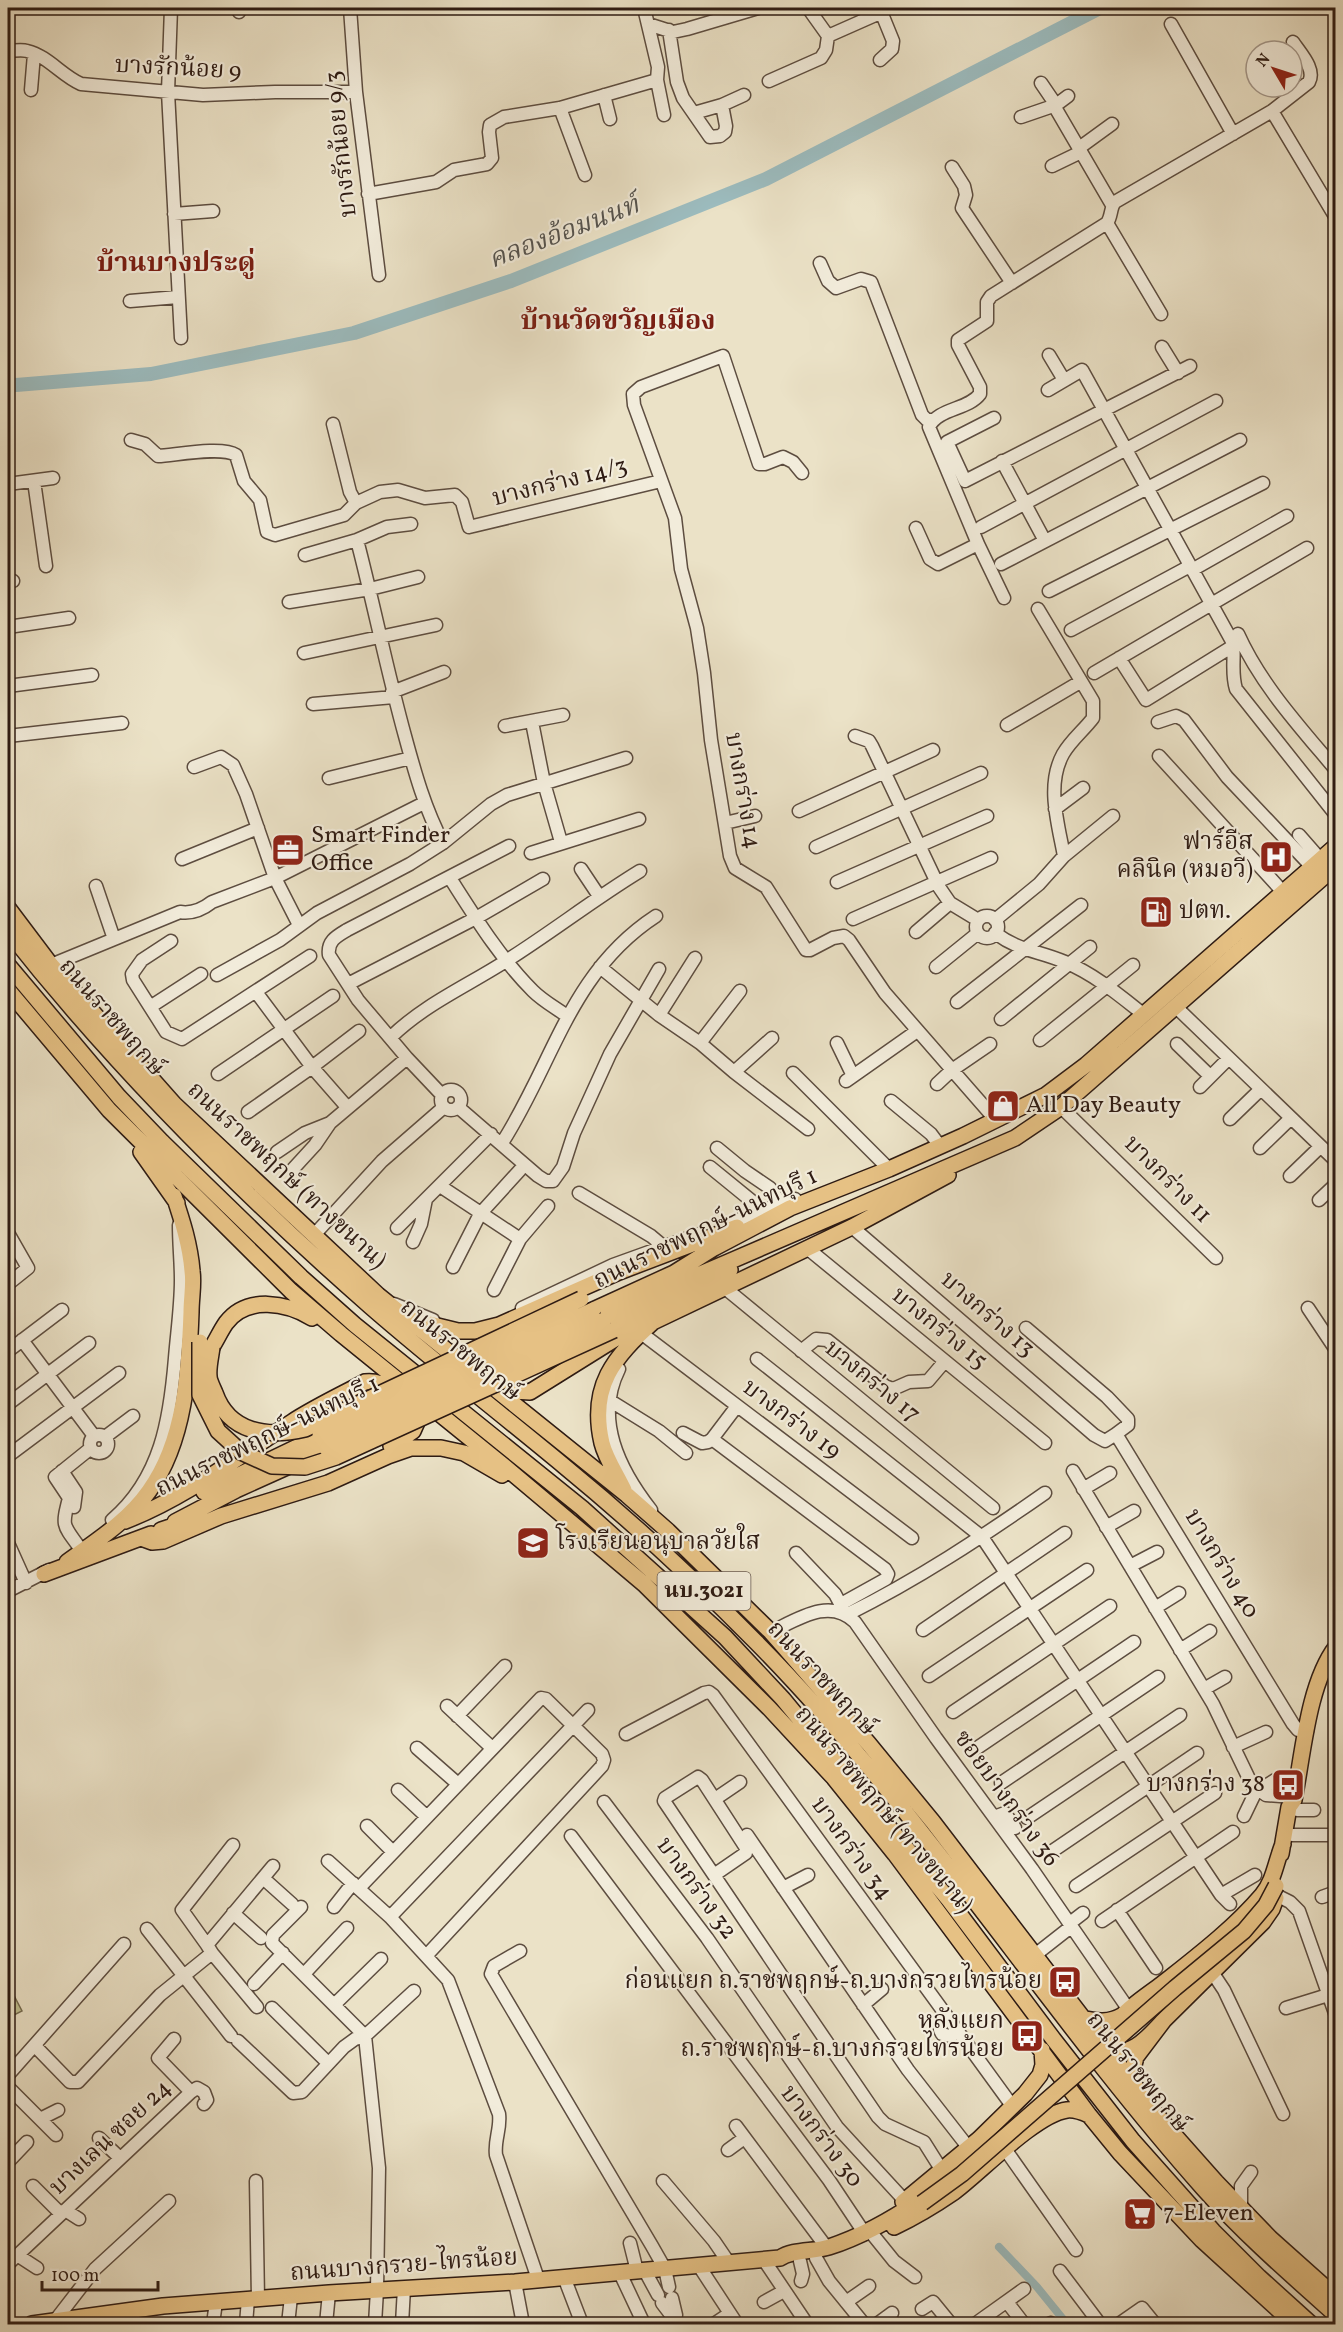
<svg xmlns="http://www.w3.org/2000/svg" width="1343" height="2332" viewBox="0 0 1343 2332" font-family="Vollkorn,'Noto Serif Thai',serif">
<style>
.green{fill:#c0c090;stroke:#776e52;stroke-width:1.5}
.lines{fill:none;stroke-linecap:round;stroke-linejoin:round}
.canal{stroke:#9cbcbf;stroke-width:8}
.river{stroke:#9cbcbf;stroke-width:14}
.minor-casing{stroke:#5d4d40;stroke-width:15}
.major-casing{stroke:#2e1b13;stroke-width:18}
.minor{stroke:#f2ecdb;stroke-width:12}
.major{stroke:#e6c184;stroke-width:15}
.major-bridge-casing{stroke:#2e1b13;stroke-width:18;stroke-linecap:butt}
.major-bridge{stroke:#e6c184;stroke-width:15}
.labels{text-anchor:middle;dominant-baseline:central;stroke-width:4.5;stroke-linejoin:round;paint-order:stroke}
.shield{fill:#f2ecdb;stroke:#695a4f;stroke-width:1.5}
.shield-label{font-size:22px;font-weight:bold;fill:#2e1b13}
.street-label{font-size:24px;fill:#2e1b13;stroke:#f2ecdb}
.poi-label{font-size:24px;fill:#2e1b13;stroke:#f2ecdb;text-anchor:start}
.water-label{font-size:26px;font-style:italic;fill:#54534f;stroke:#f2ecdb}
.quarter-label{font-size:27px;font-weight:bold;fill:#7a1f14;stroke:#f2ecdb}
</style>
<rect width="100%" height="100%" fill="#ebe2c7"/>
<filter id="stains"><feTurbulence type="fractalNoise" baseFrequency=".00333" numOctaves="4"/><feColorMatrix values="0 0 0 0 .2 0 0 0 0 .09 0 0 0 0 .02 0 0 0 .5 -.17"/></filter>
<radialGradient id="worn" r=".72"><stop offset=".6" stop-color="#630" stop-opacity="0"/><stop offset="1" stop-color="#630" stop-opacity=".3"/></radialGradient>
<path class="green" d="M8,1984L22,2011L8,2018Z"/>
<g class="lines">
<path class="canal" d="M999,2247L1037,2287L1067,2324"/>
<path class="river" d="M8,384L16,385L151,374L354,333L511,281L766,179L1100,8"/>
<defs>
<path id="minor" d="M171,8L168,92L181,338
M350,8L356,92L379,275
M808,8L828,36L880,13L882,14L893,41L892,49L880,60
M239,12V8
M648,24L673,32L687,29L758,8
M1171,24L1233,134
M669,30L677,82L683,98L710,137L720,136L725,132L726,126L722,105L744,95
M8,51C14,51 21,49 27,51C48,56 62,76 81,84L203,95L275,92H356
M657,80L664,115
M769,81L821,58L826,50L828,36
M31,90L34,54
M604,95L610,119
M1068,96L1056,105V109L1112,205
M560,108L585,175
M1272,111L1336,218
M694,113L722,105
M1021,117L1056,105L1041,83
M1079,148L1112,124
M1052,166L1081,152
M952,167L964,186L966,195L962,208L1012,283
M368,194L436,182L454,170L487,164L492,158L489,132L490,125L504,117L560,108L657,80L658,67L644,8
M174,214L213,211
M1107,223L1161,314
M820,263L828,281L836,288L861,279L871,282L922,415L927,420H932
M130,301L178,297
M1162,347L1178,373
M1049,355L1064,380
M1048,390L1082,370L1233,643C1235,659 1231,673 1236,689L1336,815
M994,418L947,442L965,481L1190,366
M333,424L350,492L356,503
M131,440L145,444L158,456C176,455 222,446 236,455L244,481L260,500L267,532L275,535L344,515L356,503L380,492L398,490L425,498L455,495L462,502L469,527L661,481
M1002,461L1045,541
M802,473L793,462L783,457L765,464H759L723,356L641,387L633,394L634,405L675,518L681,569L697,628L704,673L711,740L730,856L735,868L766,887L806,950H810L833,938L844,936L849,940L885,993L995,1119
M34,481L46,566
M8,484L53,478
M981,527L1216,401
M916,528L930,559L938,564L978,544L1004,598
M357,540C374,605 387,671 405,736C415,773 425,809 443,843
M978,544L929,427C938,408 968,410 980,394V387L958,345V340L987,321V302L991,296L1107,223C1112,216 1110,208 1115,202L1272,111L1309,82C1316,69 1300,53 1293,42
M305,555L357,540L387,527L411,524
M1001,564L1240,440
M1192,570L1287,516
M8,582L13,581
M1049,591L1263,483
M289,602L370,589L418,577
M8,627L69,618
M1071,630L1190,566
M1238,634C1261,685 1300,727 1336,770
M304,653L436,625
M1119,658L1146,700L1233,646
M1094,673L1307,548
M8,686L92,675
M392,692L444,672
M313,704L394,697
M532,722L544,783L561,842
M1158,722L1176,716L1184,720L1227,777L1312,867
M1007,725L1080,682
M505,726L563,715
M8,736L122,723
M855,736L869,741L872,746L939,887L950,903L978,920
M1159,756L1283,892
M194,767L221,757L233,765L246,794L275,878L299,925
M329,778L411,758
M1055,809L1083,788
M799,811L933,750
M725,823L755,816
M1299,835L1320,859
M816,847L981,773
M531,853L639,819
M1064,856L1113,816
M182,859L258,828
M581,869L599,896
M450,878C475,917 500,958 533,991C543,1001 556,1008 567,1016
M837,882L987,816
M96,886L114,939
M976 927a11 11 0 1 1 22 0a11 11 0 1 1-22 0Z
M853,919L991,858
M995,920L1039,884L1064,856C1058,823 1046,785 1063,754C1071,740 1084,730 1093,718V701L1038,609
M916,932L950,903
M995,933C1021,952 1037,950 1065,962C1094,974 1119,995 1143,1014
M171,941L142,960L132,974L133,980L166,1032L182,1039L310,956
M51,965L180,912C192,914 203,909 212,902L275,878L424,803
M600,967L659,1015L700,1043L734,1072L808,1129
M936,967L978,933
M217,975L280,940L317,913L410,864L443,843L491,804L507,795L626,758
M348,984L476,918L543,879
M256,992L312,1067L347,1107
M957,1002L1081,905
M150,1007L201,974
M1176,1007L1336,1161
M659,1015L695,958
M1001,1019L1090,947
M391,1037C425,1004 467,986 506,961C552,932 594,899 640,871
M1040,1040L1133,965
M700,1043L740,991
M837,1043L853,1076
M1177,1044L1210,1076
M734,1072L772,1038
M793,1073L889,1169
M218,1074L333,996
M846,1081L917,1031
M937,1084L952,1070L990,1044
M1200,1087L1229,1058
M441 1100a10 10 0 1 1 20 0a10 10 0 1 1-20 0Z
M442,1095L407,1058L358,1000L329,955C327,941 337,936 347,930L509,846
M891,1101L931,1134L940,1146
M458,1107L538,1176L546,1181H553L563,1167L574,1133L610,1054L659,969
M1061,1107L1216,1258
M248,1112L312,1067L359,1031
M1230,1119L1261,1089
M502,1143C554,1062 570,972 656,916
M717,1148L745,1171L770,1188L781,1204
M1260,1148L1291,1118
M277,1152L305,1133L330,1123
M710,1167L764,1211
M293,1169L315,1145L330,1123L407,1058
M1290,1176L1320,1147
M440,1186L520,1239
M579,1193L651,1236L663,1246
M1319,1200L1336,1184
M724,1225L795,1199
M852,1227L1094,1435L1105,1441L1116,1434L1293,1724L1298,1730L1307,1731
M397,1228L491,1134
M8,1233L28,1268L8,1284
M314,1235L382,1161L444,1107
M413,1242L421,1224L426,1199
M807,1248L1045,1443
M453,1267L480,1214L520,1170
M725,1288L993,1508
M494,1290L520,1239L548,1206
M394,1304L433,1320
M522,1308L613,1265L699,1234
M1308,1308L1336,1350
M1026,1328L1107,1397L1128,1419V1425L1116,1434
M645,1336L912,1538
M22,1340L94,1436
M8,1351L62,1310
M801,1351L816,1339L827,1340L885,1386L893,1389L909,1382L928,1381L945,1361
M757,1359L982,1537L1221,1895L1230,1904
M619,1369C594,1419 619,1469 651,1510
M609,1400L659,1431L686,1453
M8,1404L89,1343
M737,1406L712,1439L885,1569L888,1574L886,1579L841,1604
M683,1433L702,1443L708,1442L712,1439
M90 1444a9 9 0 1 1 18 0a9 9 0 1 1-18 0Z
M105,1437L133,1416
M8,1456L119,1373
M62,1471L76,1492L74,1507
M1073,1471L1213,1704L1252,1785L1266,1795L1294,1797
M1083,1489L1110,1473
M112,1520C161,1478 170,1419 175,1358C177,1333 181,1306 181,1280C181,1262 179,1244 179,1225
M1106,1527L1134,1511
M8,1543L26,1583
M80,1548C62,1524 62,1526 69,1498L55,1477L91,1448
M796,1553L835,1594L843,1609
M1130,1566L1157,1552
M8,1591L49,1570
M1155,1608L1179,1593
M848,1614C917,1580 982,1537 1045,1493
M923,1630L1065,1533
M771,1632C798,1619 830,1597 855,1622L936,1738L1032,1869L1129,2010
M1180,1650L1210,1631
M929,1676L1087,1570
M1204,1689L1225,1677
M447,1706L492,1748
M953,1712L1110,1606
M457,1716L505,1666
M626,1734L704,1693L709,1692L713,1695L1013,2107
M1233,1747L1266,1732
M417,1748L458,1784
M977,1748L1134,1642
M1001,1783L1158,1677
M398,1790L427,1817
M1258,1791L1275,1780L1298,1777
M715,1799L740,1782
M604,1802L707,1938L837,2127L905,2201
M1297,1810H1314
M1244,1816L1257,1789
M994,1817L1005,1813L1015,1828
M1027,1818L1180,1715
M367,1826L393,1852
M747,1835L908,2070L968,2147
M1292,1835H1332
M571,1836L829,2180L865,2234
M1051,1852L1197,1753
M328,1861L390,1917L448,1980L499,2114C501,2129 494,2140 496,2155L538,2279
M714,1875L746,1853V1848L702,1780L698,1777L665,1798L664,1801C735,1907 806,2012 878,2117L885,2124L924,2142L941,2169
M263,1878L292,1904
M1076,1886L1215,1793
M359,1888L541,1698L546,1699L602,1754L604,1760L602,1766L427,1955
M783,1888L808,1875
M1221,1895L1255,1875
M1276,1895L1290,1902L1299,1911L1336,2016
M1322,1897L1336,1892
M301,1907L273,1935L272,1943L365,2036L414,1991
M334,1907L353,1883
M1117,1910L1156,1968
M233,1913L261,1938
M390,1917L588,1710
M1102,1921L1233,1832
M1070,1923L1083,1913
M147,1929L231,2036
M207,1945L182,1910L233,1845
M520,1951L494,1966L491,1974L652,2246L665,2269L669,2287
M212,1953L257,2007
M1035,1955L1072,1926
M1212,1972L1224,1990L1283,2114
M304,1974L347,1928
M254,1984L283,1953
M335,2004L381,1959
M863,2005L882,1989
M272,2008L328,2063
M1286,2008L1328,1995
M940,2030L942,2034L950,2036L959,2032
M238,2041L293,2093L302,2092L344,2047L355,2039L365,2036L379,2168L377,2290L375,2324
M35,2046L70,2082H78L160,1995L212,1953L207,1945L273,1866
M8,2075L124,1944
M8,2087L56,2135
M191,2092L197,2088L204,2092L207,2100L204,2104
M40,2119L58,2110
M736,2126L827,2248
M99,2138L120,2158
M1005,2149L1076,2250
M728,2150L743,2139
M8,2162L27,2142
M256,2181L258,2299
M663,2181L714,2241L729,2263
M33,2186L61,2214
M1241,2208V2186L1251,2172
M65,2210L79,2219
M873,2235L894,2261L915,2277
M630,2243L637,2271
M17,2255L37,2268
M816,2258L829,2281L864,2324
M764,2260L807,2324
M800,2261L803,2274L801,2281
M8,2264L191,2092L158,2058L174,2039
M699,2266L737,2324
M645,2271L658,2295
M1060,2271L1100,2324
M620,2273L644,2324
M564,2277L582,2324
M515,2282L523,2324
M672,2298L676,2315L675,2318
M764,2302L784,2291
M846,2302L869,2286
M1007,2302L1024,2324
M662,2303L678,2324
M922,2309L933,2302L951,2324
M54,2322L95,2269L169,2201
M213,2324L216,2302
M246,2324L248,2299
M288,2324L291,2297
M326,2324L329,2293
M402,2324L404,2288
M714,2324L729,2314
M877,2324L892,2313
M975,2324L1024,2289
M1049,2324L1051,2323
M1119,2324L1142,2308L1155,2324"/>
<path id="major" d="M8,908L51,965L174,1104L378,1295L465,1365
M8,931C115,1067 239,1191 370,1306C433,1361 499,1412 564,1466C631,1521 695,1580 756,1642C922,1810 1047,2012 1203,2188C1244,2234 1290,2274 1336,2315
M8,965L119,1097L162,1142L301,1277L355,1325L582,1508L725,1637L783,1699L949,1900L1054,2040L1133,2141L1213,2231L1259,2277L1311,2324
M8,990L109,1110L291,1291L341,1334L504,1466L644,1584L769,1708L834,1778L895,1854L1089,2115L1120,2153L1202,2240L1294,2324
M141,1152L177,1203
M593,1310L674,1273L714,1248L790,1208L889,1169L963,1136L1046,1095L1086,1065L1336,846
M413,1320L458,1331H475L499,1325L619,1272L737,1227
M604,1320L696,1276L1015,1138L1061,1107L1336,866
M620,1326L704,1286L730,1270
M212,1347C217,1339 221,1330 226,1323C247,1295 287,1303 312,1318
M501,1379L504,1385L513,1391L530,1392L615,1339L640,1328
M484,1380L627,1495L668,1531L771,1632L869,1744L933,1822L1161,2120L1216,2182L1270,2238L1336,2297
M624,1490C617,1475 606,1459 602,1443C589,1386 614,1357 653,1322L852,1227L948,1175
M204,1492L320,1436
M125,1521C187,1497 237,1457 292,1422C315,1407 341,1395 365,1382C391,1379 402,1404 417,1422L413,1431L391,1446
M175,1522L236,1490L327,1449
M161,1530L188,1521
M141,1538L152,1542L163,1541L221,1516L328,1483L388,1456L411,1448H441L464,1453L502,1475
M67,1562C96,1541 128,1521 149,1491C185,1441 189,1371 191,1312C191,1298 194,1284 192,1271C190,1245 182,1220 174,1196
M44,1574L151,1534
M1281,1854L1289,1807L1294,1800C1303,1754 1308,1684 1336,1647
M1082,2018C1097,2022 1109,2023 1123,2015
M1164,2020C1155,2029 1125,2067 1114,2041C1110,2032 1116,2023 1122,2016C1133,2004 1149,1994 1162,1984C1196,1957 1233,1929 1262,1895C1274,1881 1276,1861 1283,1844
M1134,2086L1132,2073L1136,2057L1164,2020L1263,1922L1272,1909L1276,1898
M903,2202L979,2139L1025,2094L1040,2075L1043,2065L1042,2050
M894,2227C915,2217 935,2205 954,2192C981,2172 1036,2114 1067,2110C1075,2109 1082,2112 1089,2115
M32,2324L163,2306L329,2293L515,2282L780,2258C793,2249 814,2252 829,2247C863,2236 891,2220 920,2200"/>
</defs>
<use href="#minor" class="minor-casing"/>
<use href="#major" class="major-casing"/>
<use href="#minor" class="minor"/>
<use href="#major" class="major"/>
<defs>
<path id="major-bridge" d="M200,1342V1395L218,1431L241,1452L272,1466L305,1467L336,1457L614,1330
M212,1347C211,1356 208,1367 209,1376C209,1381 213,1388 215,1393C229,1433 268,1438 305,1429L581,1299
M320,1436L593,1310
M327,1449L604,1320
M922,2203L962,2174L1175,1988L1244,1931L1266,1905L1276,1886"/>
</defs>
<use href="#major-bridge" class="major-bridge-casing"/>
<use href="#major-bridge" class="major-bridge"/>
</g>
<defs>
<symbol id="office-square" viewBox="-11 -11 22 22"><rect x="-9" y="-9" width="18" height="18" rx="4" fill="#8f2418" stroke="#f2ecdb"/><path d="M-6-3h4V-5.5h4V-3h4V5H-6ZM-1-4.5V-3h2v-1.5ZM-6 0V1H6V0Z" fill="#fff"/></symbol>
<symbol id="hospital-square" viewBox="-11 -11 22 22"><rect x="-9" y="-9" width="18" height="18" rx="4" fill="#8f2418" stroke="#f2ecdb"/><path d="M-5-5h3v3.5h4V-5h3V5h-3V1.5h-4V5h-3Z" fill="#fff"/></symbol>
<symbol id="fuel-square" viewBox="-11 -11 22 22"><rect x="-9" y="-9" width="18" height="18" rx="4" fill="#8f2418" stroke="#f2ecdb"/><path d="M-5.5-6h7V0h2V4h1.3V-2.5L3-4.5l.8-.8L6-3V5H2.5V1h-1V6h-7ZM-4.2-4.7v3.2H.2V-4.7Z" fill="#fff"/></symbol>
<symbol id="shop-square" viewBox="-11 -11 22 22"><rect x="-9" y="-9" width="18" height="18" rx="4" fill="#8f2418" stroke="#f2ecdb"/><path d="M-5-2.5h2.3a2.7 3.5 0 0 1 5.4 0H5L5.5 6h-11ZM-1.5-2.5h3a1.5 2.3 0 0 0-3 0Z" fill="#fff"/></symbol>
<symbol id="school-square" viewBox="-11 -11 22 22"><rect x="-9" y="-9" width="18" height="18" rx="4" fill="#8f2418" stroke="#f2ecdb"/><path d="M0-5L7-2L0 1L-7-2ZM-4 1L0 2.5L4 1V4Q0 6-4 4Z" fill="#fff"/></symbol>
<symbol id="bus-square" viewBox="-11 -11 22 22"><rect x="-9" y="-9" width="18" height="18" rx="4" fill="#8f2418" stroke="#f2ecdb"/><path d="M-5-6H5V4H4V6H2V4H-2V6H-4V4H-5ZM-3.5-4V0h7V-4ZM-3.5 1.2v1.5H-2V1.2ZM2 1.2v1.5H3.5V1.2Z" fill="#fff"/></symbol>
<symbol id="supermarket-square" viewBox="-11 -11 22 22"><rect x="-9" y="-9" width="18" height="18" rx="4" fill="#8f2418" stroke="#f2ecdb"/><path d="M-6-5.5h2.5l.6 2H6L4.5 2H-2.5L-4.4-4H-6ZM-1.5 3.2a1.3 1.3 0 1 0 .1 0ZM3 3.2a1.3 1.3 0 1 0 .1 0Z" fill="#fff"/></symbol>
</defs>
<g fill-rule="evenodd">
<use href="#office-square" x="269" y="831" width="38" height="38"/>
<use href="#hospital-square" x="1257" y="838" width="38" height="38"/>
<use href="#fuel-square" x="1137" y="893" width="38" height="38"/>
<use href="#shop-square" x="984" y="1087" width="38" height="38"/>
<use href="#school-square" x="514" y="1524" width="38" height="38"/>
<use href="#bus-square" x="1269" y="1766" width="38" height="38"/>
<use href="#bus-square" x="1046" y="1963" width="38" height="38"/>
<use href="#bus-square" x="1008" y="2017" width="38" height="38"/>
<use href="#supermarket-square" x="1121" y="2195" width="38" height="38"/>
</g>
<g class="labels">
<rect class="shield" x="657.5" y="1572" width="93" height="38" rx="4.5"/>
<g class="shield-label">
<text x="704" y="1591">นบ.3021</text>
</g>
<g class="street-label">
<text transform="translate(178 69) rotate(3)">บางรักน้อย 9</text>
<text transform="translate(342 144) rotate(-96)">บางรักน้อย 9/3</text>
<text transform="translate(560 483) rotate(-14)">บางกร่าง 14/3</text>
<text transform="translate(742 791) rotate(80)">บางกร่าง 14</text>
<text transform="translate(111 1018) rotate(49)">ถนนราชพฤกษ์</text>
<text transform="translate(286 1176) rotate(43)">ถนนราชพฤกษ์ (ทางขนาน)</text>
<text transform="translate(1167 1180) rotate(45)">บางกร่าง 11</text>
<text transform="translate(706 1229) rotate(-26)">ถนนราชพฤกษ์-นนทบุรี 1</text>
<text transform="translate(987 1315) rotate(41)">บางกร่าง 13</text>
<text transform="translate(939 1329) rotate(39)">บางกร่าง 15</text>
<text transform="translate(460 1351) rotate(39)">ถนนราชพฤกษ์</text>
<text transform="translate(872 1382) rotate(39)">บางกร่าง 17</text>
<text transform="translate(791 1420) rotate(37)">บางกร่าง 19</text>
<text transform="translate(268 1437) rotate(-26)">ถนนราชพฤกษ์-นนทบุรี 1</text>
<text transform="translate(1221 1564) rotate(59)">บางกร่าง 40</text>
<text transform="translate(821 1679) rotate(47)">ถนนราชพฤกษ์</text>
<text transform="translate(1006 1799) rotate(54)">ซอยบางกร่าง 36</text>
<text transform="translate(883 1810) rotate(50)">ถนนราชพฤกษ์ (ทางขนาน)</text>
<text transform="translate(851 1849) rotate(54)">บางกร่าง 34</text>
<text transform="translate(696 1889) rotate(54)">บางกร่าง 32</text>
<text transform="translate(1137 2073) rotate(51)">ถนนราชพฤกษ์</text>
<text transform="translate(821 2137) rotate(53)">บางกร่าง 30</text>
<text transform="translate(111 2138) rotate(-43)">บางเลน ซอย 24</text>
<text transform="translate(404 2266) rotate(-4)">ถนนบางกรวย-ไทรน้อย</text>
</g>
<g class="poi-label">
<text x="311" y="836">Smart Finder<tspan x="311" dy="28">Office</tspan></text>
<text x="1253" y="843" text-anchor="end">ฟาร์อีส<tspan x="1253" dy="28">คลินิค (หมอวี)</tspan></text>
<text x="1179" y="912">ปตท.</text>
<text x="1026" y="1106">All Day Beauty</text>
<text x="556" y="1543">โรงเรียนอนุบาลวัยใส</text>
<text x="1265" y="1785" text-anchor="end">บางกร่าง 38</text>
<text x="1042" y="1982" text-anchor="end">ก่อนแยก ถ.ราชพฤกษ์-ถ.บางกรวยไทรน้อย</text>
<text x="1004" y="2022" text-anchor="end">หลังแยก<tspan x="1004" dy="28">ถ.ราชพฤกษ์-ถ.บางกรวยไทรน้อย</tspan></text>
<text x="1163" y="2214">7-Eleven</text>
</g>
<g class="water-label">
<text transform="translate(564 233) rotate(-21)">คลองอ้อมนนท์</text>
</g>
<g class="quarter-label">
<text x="176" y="264">บ้านบางประดู่</text>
<text x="618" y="322">บ้านวัดขวัญเมือง</text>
</g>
</g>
<rect width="1343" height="2332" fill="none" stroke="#ebe2c7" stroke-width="30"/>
<rect x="9" y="9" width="1325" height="2314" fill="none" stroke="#2e1b13" stroke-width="3"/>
<rect x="15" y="15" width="1313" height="2302" fill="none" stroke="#2e1b13" stroke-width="1.5"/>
<g transform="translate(1274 69) rotate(309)"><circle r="28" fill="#f2ecdb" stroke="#a4988b" stroke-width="1.5"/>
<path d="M0-4.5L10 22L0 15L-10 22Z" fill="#8f2418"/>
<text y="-9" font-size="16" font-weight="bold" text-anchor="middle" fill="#2e1b13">N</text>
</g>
<path d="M42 2281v9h116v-9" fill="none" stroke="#2e1b13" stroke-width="3"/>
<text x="51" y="2281" font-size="18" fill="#2e1b13" stroke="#f2ecdb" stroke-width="4.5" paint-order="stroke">100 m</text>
<rect width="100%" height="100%" filter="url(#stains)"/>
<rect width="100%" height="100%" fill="url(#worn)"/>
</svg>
